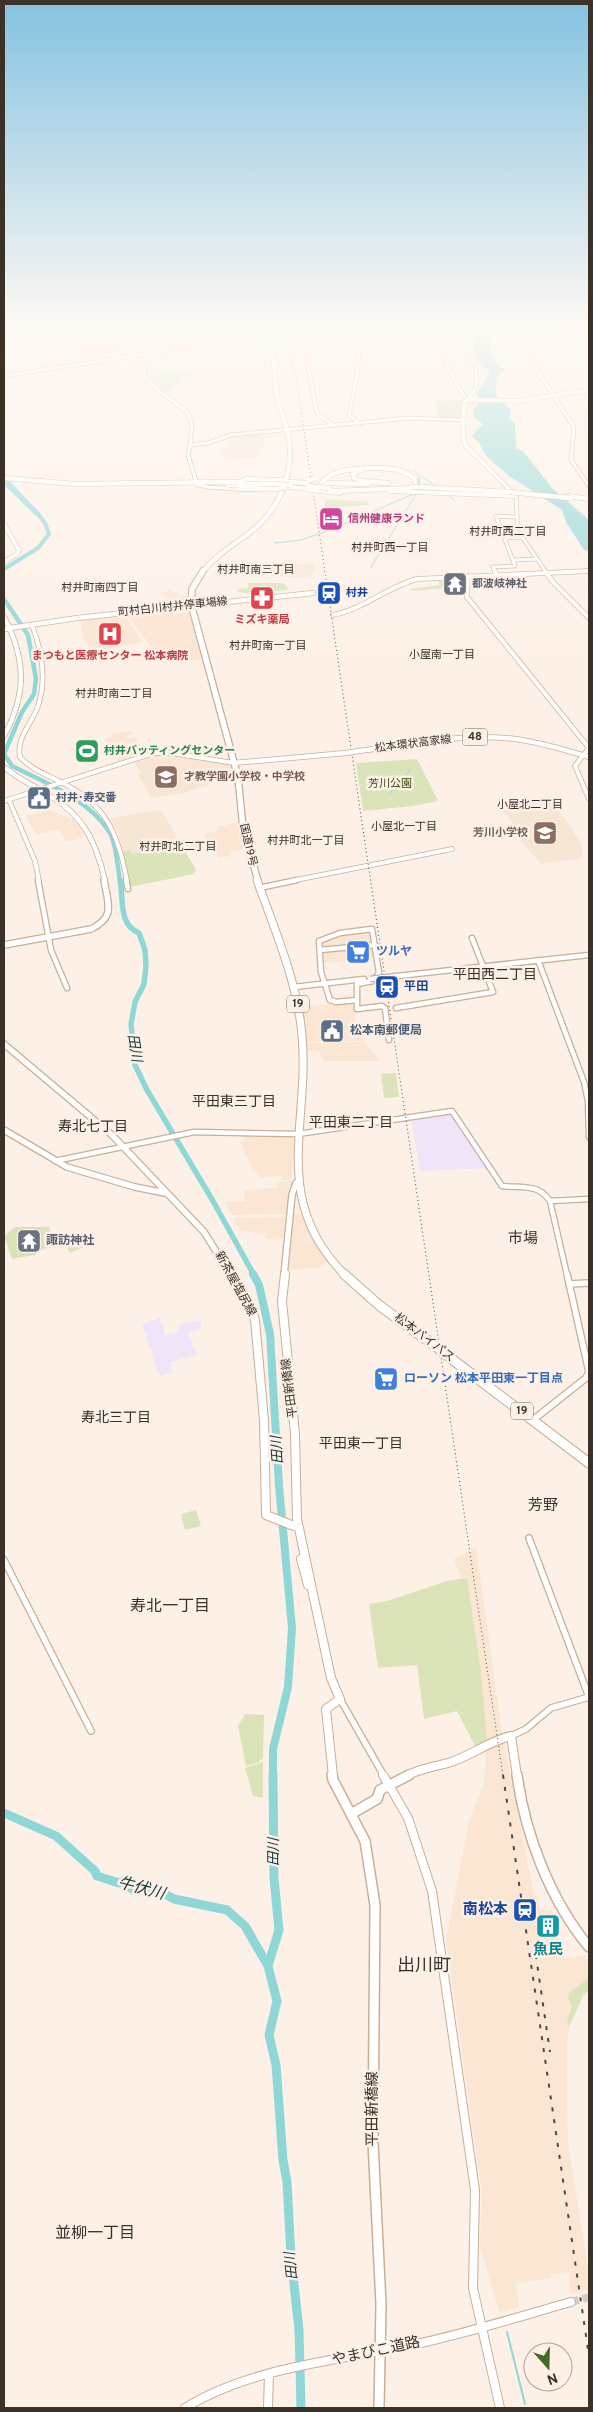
<svg xmlns="http://www.w3.org/2000/svg" width="593" height="2412" viewBox="0 0 593 2412" font-family="Overpass,'Noto Sans JP',sans-serif">
<style>
.built{fill:#fbe5d3}
.industrial{fill:#f0e4f8}
.education{fill:#f7e6d4}
.green{fill:#dbe4b9}
.water{fill:#8fd7d7}
.lines{fill:none;stroke-linecap:round;stroke-linejoin:round}
.stream-far1{stroke:#8fd7d7;stroke-width:1}
.stream{stroke:#8fd7d7;stroke-width:2}
.river-far4{stroke:#8fd7d7;stroke-width:4}
.river-far3{stroke:#8fd7d7;stroke-width:4.5}
.river-far2{stroke:#8fd7d7;stroke-width:5.5}
.river-far1{stroke:#8fd7d7;stroke-width:8}
.river{stroke:#8fd7d7;stroke-width:9}
.minor-tunnel{stroke:#d6cbc1;stroke-width:8;stroke-dasharray:8 4;stroke-linecap:butt}
.minor-far4-casing{stroke:#caae96;stroke-width:4.5}
.minor-far3-casing{stroke:#caae96;stroke-width:5.5}
.minor-far2-casing{stroke:#caae96;stroke-width:7}
.minor-far1-casing{stroke:#caae96;stroke-width:8}
.minor-casing{stroke:#caae96;stroke-width:10}
.major-far4-casing{stroke:#caae96;stroke-width:5}
.major-far3-casing{stroke:#caae96;stroke-width:6}
.major-far2-casing{stroke:#caae96;stroke-width:8}
.major-far1-casing{stroke:#caae96;stroke-width:10}
.major-casing{stroke:#caae96;stroke-width:12}
.highway-far3-casing{stroke:#caae96;stroke-width:5.5}
.highway-far2-casing{stroke:#caae96;stroke-width:8}
.highway-far1-casing{stroke:#caae96;stroke-width:9}
.highway-casing{stroke:#caae96;stroke-width:11}
.minor-far4{stroke:#fff;stroke-width:3}
.minor-far3{stroke:#fff;stroke-width:4}
.minor-far2{stroke:#fff;stroke-width:4.5}
.minor-far1{stroke:#fff;stroke-width:5.5}
.minor{stroke:#fff;stroke-width:8}
.major-far4{stroke:#fff;stroke-width:4}
.major-far3{stroke:#fff;stroke-width:4.5}
.major-far2{stroke:#fff;stroke-width:5.5}
.major-far1{stroke:#fff;stroke-width:8}
.major{stroke:#fff;stroke-width:9}
.highway-far3{stroke:#fff;stroke-width:4.5}
.highway-far2{stroke:#fff;stroke-width:5.5}
.highway-far1{stroke:#fff;stroke-width:7}
.highway{stroke:#fff;stroke-width:9}
.rail-far1{stroke:#53473d;stroke-width:1;stroke-dasharray:1 3;stroke-linecap:butt}
.rail{stroke:#53473d;stroke-width:2;stroke-dasharray:4 8;stroke-linecap:butt}
.minor-bridge-far1-casing{stroke:#caae96;stroke-width:4.5;stroke-linecap:butt}
.minor-bridge-casing{stroke:#caae96;stroke-width:7;stroke-linecap:butt}
.major-bridge-far1-casing{stroke:#caae96;stroke-width:5;stroke-linecap:butt}
.major-bridge-casing{stroke:#caae96;stroke-width:6;stroke-linecap:butt}
.highway-bridge-far1-casing{stroke:#caae96;stroke-width:5.5;stroke-linecap:butt}
.highway-bridge-casing{stroke:#caae96;stroke-width:11;stroke-linecap:butt}
.minor-bridge-far1{stroke:#fff;stroke-width:3}
.minor-bridge{stroke:#fff;stroke-width:4.5}
.major-bridge-far1{stroke:#fff;stroke-width:4}
.major-bridge{stroke:#fff;stroke-width:4.5}
.highway-bridge-far1{stroke:#fff;stroke-width:4.5}
.highway-bridge{stroke:#fff;stroke-width:9}
.labels{text-anchor:middle;dominant-baseline:central;stroke-width:5;stroke-linejoin:round;paint-order:stroke}
.far-hotel-label{font-size:11px;font-weight:bold;fill:#b23c85;stroke:#fdf1e7;text-anchor:start}
.far-neighbourhood-label{font-size:11px;fill:#3c3127;stroke:#fdf1e7}
.far-worship-label{font-size:11px;font-weight:bold;fill:#5b616d;stroke:#fdf1e7;text-anchor:start}
.far-transit-label{font-size:11px;font-weight:bold;fill:#164399;stroke:#fdf1e7;text-anchor:start}
.far-street-label{font-size:11px;fill:#3c3127;stroke:#fdf1e7}
.far-health-label{font-size:11px;font-weight:bold;fill:#be3a42;stroke:#fdf1e7}
.shield{fill:#fdf1e7;stroke:#766b61;stroke-width:1}
.shield-label{font-size:11px;font-weight:bold;fill:#3c3127}
.far-leisure-label{font-size:11px;font-weight:bold;fill:#27864d;stroke:#fdf1e7;text-anchor:start}
.far-education-label{font-size:11px;font-weight:bold;fill:#785e54;stroke:#fdf1e7;text-anchor:start}
.far-park-label{font-size:11px;fill:#41490c;stroke:#fdf1e7}
.far-service-label{font-size:11px;font-weight:bold;fill:#4e5e75;stroke:#fdf1e7;text-anchor:start}
.shop-label{font-size:12px;font-weight:bold;fill:#366cbe;stroke:#fdf1e7;text-anchor:start}
.transit-label{font-size:12px;font-weight:bold;fill:#164399;stroke:#fdf1e7;text-anchor:start}
.service-label{font-size:12px;font-weight:bold;fill:#4e5e75;stroke:#fdf1e7;text-anchor:start}
.worship-label{font-size:12px;font-weight:bold;fill:#5b616d;stroke:#fdf1e7;text-anchor:start}
.street-label{font-size:12px;fill:#3c3127;stroke:#fdf1e7}
.neighbourhood-label{font-size:14px;fill:#3c3127;stroke:#fdf1e7}
.water-label{font-size:14px;font-style:italic;fill:#163a3a;stroke:#fdf1e7}
.quarter-label{font-size:15px;fill:#3c3127;stroke:#fdf1e7}
.near-transit-label{font-size:15px;font-weight:bold;fill:#164399;stroke:#fdf1e7;text-anchor:end}
.near-culture-label{font-size:15px;font-weight:bold;fill:#0d838f;stroke:#fdf1e7}
.near-street-label{font-size:15px;fill:#3c3127;stroke:#fdf1e7}
.near-neighbourhood-label{font-size:16px;fill:#3c3127;stroke:#fdf1e7}
.near-water-label{font-size:16px;font-style:italic;fill:#163a3a;stroke:#fdf1e7}
.near-quarter-label{font-size:18px;fill:#3c3127;stroke:#fdf1e7}
</style>
<rect width="100%" height="100%" fill="#fdf1e7"/>
<path class="built" d="M167,590H172L179,595L189,597L188,603L171,606L160,593L167,592Z
M155,611L177,614L191,612L203,659L164,664L126,613Z
M124,613L142,642L92,652L83,637L80,618Z
M132,731L134,734L127,736L129,738L136,737L138,741L136,744L142,754L118,762L105,739L112,737L111,734Z
M160,755L228,764L232,769L192,777L188,772L165,777L150,756Z
M50,810L74,820L83,833L82,838L66,842L60,830L36,834L26,816Z
M239,822L243,849L230,852L231,856L219,858L204,835L218,830L217,827Z
M371,930L373,943L322,949L321,941L339,934Z
M373,946L374,958L324,963L322,951Z
M355,1002V1019L364,1041L305,1042L301,1007Z
M364,1042L379,1059L378,1061H324L318,1051H306L305,1043Z
M244,1136L291,1137L295,1139L291,1180H281L282,1176L259,1178V1174L251,1166L240,1141L245,1142Z
M291,1181L288,1214L232,1215L225,1202L245,1201L244,1190L277,1188V1182Z
M300,1213L312,1237L329,1262L321,1267L289,1270L293,1214Z
M285,1217L284,1238L274,1240L265,1238V1233L241,1231L233,1218Z
M476,1547L502,1733L487,1741L481,1671L467,1578L462,1579L454,1559Z
M504,1742L534,1896H537L540,1909L552,1911L554,1919L540,1920L545,1935L554,1934L555,1937H558L565,1959L585,1955L589,1964V1978L569,1993L572,2006L567,2021L569,2027L567,2042V2103L568,2142L589,2275V2290L570,2294L569,2272L551,2274V2278L516,2284L519,2307L499,2313L480,2245L482,2192L446,1941L469,1820L484,1783L487,1746Z"/>
<path class="industrial" d="M135,328H253L243,332L241,330L223,332L208,340L207,343L172,350L161,344L122,346L117,340L122,332L136,330Z
M103,337L116,344L122,351L84,357L74,346L81,345L77,340Z
M449,1113L454,1114L491,1168L420,1171L411,1119Z
M160,1318L165,1335L178,1332V1330L180,1329L179,1324L194,1321L201,1320V1329L188,1332L197,1355L170,1362L173,1372L159,1376L142,1324Z"/>
<path class="education" d="M262,432L264,449H258L255,460H224L221,451H224L234,435Z
M315,563L314,571L310,578L271,576L273,566Z
M150,756L164,777L189,772L192,778L203,776L209,785L183,793L152,798L138,775L141,772L133,761Z
M545,799L553,803L572,829L582,846L583,858L541,864L518,838L512,823L503,810L538,803Z
M158,810L162,811L196,870L193,874L130,887L126,859L118,833L110,818Z"/>
<path class="green" d="M196,371L167,392L163,391L147,376Z
M463,400L460,408L462,419L437,417L436,401Z
M325,499L369,502L368,505L325,508Z
M463,579L466,580L464,587L411,591L410,589L439,585V581Z
M249,583H283L288,588L286,590L253,594L238,592V589L248,588Z
M417,759L438,801L413,806L363,811L356,763Z
M181,844L196,870L193,874L130,887L123,851L130,850L132,854Z
M396,1073L399,1097L384,1098L381,1074Z
M15,1227H49L54,1246L38,1251L35,1255L12,1259L4,1236Z
M77,1234L82,1248L70,1253L62,1238Z
M196,1510L201,1526L185,1530L181,1514Z
M467,1578L481,1671L487,1741L475,1746L457,1711L424,1719L417,1665L378,1668L369,1604L387,1601L447,1581Z
M245,1714L264,1715L263,1758L257,1763L246,1766L238,1726Z
M263,1762V1798L253,1796L245,1768Z
M589,1978V1990L583,1996L569,2027L567,2021L572,2006L568,1999L569,1993Z"/>
<path class="water" d="M470,328H489L492,335C485,346 495,364 505,370L497,376L496,395L511,410L509,418L515,424L516,448L523,451L552,488L589,520V551L584,550L566,522L562,510L509,476L486,456L479,442L471,436L483,424L474,417L473,410L478,403L479,397L476,395L490,372C480,364 475,360 473,347L478,336Z
M4,475L41,514L35,515L4,485Z"/>
<g class="lines">
<path class="stream-far1" d="M117,340L122,332L136,330L135,328
M414,471L420,476
M422,477L433,484
M418,489L419,477
M419,490L420,477
M448,495L455,501
M275,543L301,540L325,532L416,493
M371,567L417,493
M390,793L410,770"/>
<path class="stream" d="M507,2332L525,2404"/>
<path class="river-far4" d="M4,569L38,548L49,534L45,523L34,509"/>
<path class="river-far3" d="M4,599L28,635L36,679L34,694L22,712L4,754L12,766C46,783 89,799 110,833C116,843 118,869 120,881"/>
<path class="river-far2" d="M120,880C124,901 118,924 139,933L145,950L146,966L144,984L135,1002L131,1024L135,1065L147,1090L213,1201L254,1275"/>
<path class="river-far1" d="M253,1274L259,1285L270,1334L279,1486L292,1628L288,1687L273,1749V1776"/>
<path class="river" d="M273,1775L274,1878L279,1930L268,1966L277,2001L269,2035L276,2065L283,2160L287,2182L291,2257L299,2330L301,2408
M4,1813L56,1836L95,1871L97,1876L119,1883L123,1881L133,1890H157L174,1899L227,1910L245,1926L268,1966"/>
<path class="minor-tunnel" d="M571,2302L589,2297"/>
<defs>
<path id="minor-far4" d="M95,328L118,344L144,369L145,379L187,412L192,425L190,445
M522,328L523,343L540,375L574,427L571,460L589,486
M416,330L438,343L454,380L467,400C490,378 468,349 454,328
M97,331L116,328
M288,334L298,336L303,341L317,413L333,425
M358,339L360,342L357,375L349,415L360,424
M317,345L440,349
M4,376L209,344L242,342
M196,481L188,455L190,445L208,443L231,435L409,418L464,420
M197,485L208,487
M206,487L250,490L265,489
M516,496L518,531L546,572
M505,538L523,537
M513,560L537,559
M495,572L493,567L515,566L496,516L515,517
M568,572L589,571"/>
<path id="minor-far3" d="M495,571L496,574
M545,571L553,582L589,618
M468,576L467,597L589,748
M333,615C364,609 387,587 417,579L589,571
M32,625C42,651 47,679 38,706C32,724 16,737 20,757C31,769 45,774 59,781C106,804 118,832 127,881
M589,748L575,766L589,799
M9,800L35,861L39,881
M4,801L154,753H171L234,763
M291,881L452,849"/>
<path id="minor-far2" d="M38,880L51,950L67,988
M126,880L128,889
M259,888L297,880
M372,929L379,973L373,981L357,984V1000L336,1002L330,1000L321,972L319,941L340,933Z
M320,950L375,945
M538,960L584,1082L588,1101L589,1137
M397,976L589,955
M294,987L364,979
M357,1000V1009L382,1006L385,1008L389,1040
M396,1008L493,992L472,938
M55,1161L194,1132L298,1134L452,1111L502,1186C521,1188 538,1183 550,1201L567,1275
M550,1201L589,1199"/>
<path id="minor-far1" d="M569,1284L589,1283
M533,1420L586,1378L589,1372L567,1274
M529,1538L589,1697
M4,1560L91,1731
M340,1699L384,1776
M511,1736L526,1729L551,1708L589,1697"/>
<path id="minor" d="M383,1775L408,1818L432,1891L475,2190L473,2288L500,2408
M185,2408C252,2366 344,2360 421,2343C471,2332 521,2316 571,2302
M268,2408L269,2374"/>
<path id="major-far4" d="M272,345L278,344L279,341L286,338L290,328
M289,482L290,487L309,489
M275,489L237,487L236,484L246,479L284,480
M318,491L340,493
M390,491L516,496
M516,496L465,445L463,437L464,403L467,400L518,401L589,390
M4,524L19,550L17,554L4,562"/>
<path id="major-far3" d="M4,617C26,659 27,694 4,736
M4,629L77,618L313,593
M359,751C410,744 463,733 515,739C540,742 565,750 589,757
M234,763L346,753
M4,767C18,779 35,786 50,796C84,815 97,845 105,881"/>
<path id="major-far2" d="M4,945L91,929C116,917 108,904 104,880
M4,1044L112,1135L204,1232L231,1275
M4,1130L67,1167L135,1187L165,1193
M284,1275L292,1195L296,1183"/>
<path id="major-far1" d="M230,1274L249,1304L255,1320L264,1420L266,1515L294,1526
M285,1274L282,1301L295,1434L297,1519L331,1678L340,1699L326,1709L333,1776
M301,1559L308,1585
M406,1776C421,1768 435,1767 451,1762C472,1755 489,1741 511,1736L517,1776"/>
<path id="major" d="M332,1775L333,1780L365,1841L375,1905L373,2142L381,2304L379,2408
M517,1775C525,1834 550,1900 589,1947
M351,1814L377,1799L380,1790L409,1775"/>
<path id="highway-far3" d="M366,468C383,468 402,467 415,479V491
M370,468C353,469 330,469 320,485L324,489L335,491L412,488
M361,470L353,474L354,478L362,481L388,483
M4,478L74,484L227,482
M290,482L309,483
M322,483L368,484
M238,484H276
M421,487L509,492
M568,496L589,499
M202,572C216,555 235,544 252,531C279,509 294,475 289,439C287,424 280,410 277,395C272,372 278,348 264,328"/>
<path id="highway-far2" d="M203,571L192,589L191,604L238,777L243,828L258,881"/>
<path id="highway-far1" d="M257,880C274,928 295,976 301,1026C313,1119 267,1197 345,1275"/>
<path id="highway" d="M344,1274L380,1306L434,1345
M453,1360L589,1463"/>
</defs>
<use href="#minor-far4" class="minor-far4-casing"/>
<use href="#minor-far3" class="minor-far3-casing"/>
<use href="#minor-far2" class="minor-far2-casing"/>
<use href="#minor-far1" class="minor-far1-casing"/>
<use href="#minor" class="minor-casing"/>
<use href="#major-far4" class="major-far4-casing"/>
<use href="#major-far3" class="major-far3-casing"/>
<use href="#major-far2" class="major-far2-casing"/>
<use href="#major-far1" class="major-far1-casing"/>
<use href="#major" class="major-casing"/>
<use href="#highway-far3" class="highway-far3-casing"/>
<use href="#highway-far2" class="highway-far2-casing"/>
<use href="#highway-far1" class="highway-far1-casing"/>
<use href="#highway" class="highway-casing"/>
<use href="#minor-far4" class="minor-far4"/>
<use href="#minor-far3" class="minor-far3"/>
<use href="#minor-far2" class="minor-far2"/>
<use href="#minor-far1" class="minor-far1"/>
<use href="#minor" class="minor"/>
<use href="#major-far4" class="major-far4"/>
<use href="#major-far3" class="major-far3"/>
<use href="#major-far2" class="major-far2"/>
<use href="#major-far1" class="major-far1"/>
<use href="#major" class="major"/>
<use href="#highway-far3" class="highway-far3"/>
<use href="#highway-far2" class="highway-far2"/>
<use href="#highway-far1" class="highway-far1"/>
<use href="#highway" class="highway"/>
<path class="rail-far1" d="M271,328L287,348L296,376L503,1776"/>
<path class="rail" d="M503,1775L589,2356
M534,1943L550,2052"/>
<defs>
<path id="minor-bridge-far1" d="M242,342L317,345
M228,486H238"/>
<path id="minor-bridge" d="M370,979L397,976"/>
<path id="major-bridge-far1" d="M275,489L285,488
M309,490L318,491"/>
<path id="major-bridge" d="M346,753L359,751"/>
<path id="highway-bridge-far1" d="M309,480L316,478
M227,482H239
M276,484L290,485
M308,486L328,488
M412,487H421
M509,492L570,498"/>
<path id="highway-bridge" d="M434,1345L453,1360"/>
</defs>
<use href="#minor-bridge-far1" class="minor-bridge-far1-casing"/>
<use href="#minor-bridge" class="minor-bridge-casing"/>
<use href="#major-bridge-far1" class="major-bridge-far1-casing"/>
<use href="#major-bridge" class="major-bridge-casing"/>
<use href="#highway-bridge-far1" class="highway-bridge-far1-casing"/>
<use href="#highway-bridge" class="highway-bridge-casing"/>
<use href="#minor-bridge-far1" class="minor-bridge-far1"/>
<use href="#minor-bridge" class="minor-bridge"/>
<use href="#major-bridge-far1" class="major-bridge-far1"/>
<use href="#major-bridge" class="major-bridge"/>
<use href="#highway-bridge-far1" class="highway-bridge-far1"/>
<use href="#highway-bridge" class="highway-bridge"/>
</g>
<linearGradient id="sky" x2="0" y2="1"><stop stop-color="#84c2e1"/><stop offset="0.49" stop-color="#fef9f4"/><stop offset="1" stop-color="#fef9f4" stop-opacity="0"/></linearGradient>
<rect width="593" height="666" fill="url(#sky)"/>
<defs>
<symbol id="hotel-square" viewBox="-11 -11 22 22"><rect x="-9" y="-9" width="18" height="18" rx="4" fill="#d1479c" stroke="#fdf1e7"/><path d="M-6-4.5h1.5V1H6V5H4.5V3h-9V5H-6ZM-4 0a1.8 1.8 0 1 1 3.6 0ZM.5 0V-2.5h3Q6-2.5 6 0Z" fill="#fff"/></symbol>
<symbol id="temple-square" viewBox="-11 -11 22 22"><rect x="-9" y="-9" width="18" height="18" rx="4" fill="#6b7280" stroke="#fdf1e7"/><path d="M0-6L5-2H3V0L6.5 2.5H4V6H1.5V3h-3V6H-4V2.5H-6.5L-3 0V-2H-5Z" fill="#fff"/></symbol>
<symbol id="station-square" viewBox="-11 -11 22 22"><rect x="-9" y="-9" width="18" height="18" rx="4" fill="#1a4fb4" stroke="#fdf1e7"/><path d="M-3-6H3Q5-6 5-4V2Q5 4 3 4L4.5 6H3L1.5 4h-3L-3 6H-4.5L-3 4Q-5 4-5 2V-4Q-5-6-3-6ZM-3.5-4v3h7v-3ZM-3.5 1v1.5H-2V1ZM2 1v1.5H3.5V1Z" fill="#fff"/></symbol>
<symbol id="pharmacy-square" viewBox="-11 -11 22 22"><rect x="-9" y="-9" width="18" height="18" rx="4" fill="#e0444e" stroke="#fdf1e7"/><path d="M-2-6h4v4h4v4h-4v4h-4v-4h-4v-4h4Z" fill="#fff"/></symbol>
<symbol id="hospital-square" viewBox="-11 -11 22 22"><rect x="-9" y="-9" width="18" height="18" rx="4" fill="#e0444e" stroke="#fdf1e7"/><path d="M-5-5h3v3.5h4V-5h3V5h-3V1.5h-4V5h-3Z" fill="#fff"/></symbol>
<symbol id="stadium-square" viewBox="-11 -11 22 22"><rect x="-9" y="-9" width="18" height="18" rx="4" fill="#2e9e5b" stroke="#fdf1e7"/><path d="M0-5a6.5 5 0 1 0 0 10a6.5 5 0 1 0 0-10ZM-3.5-1.8h7v3.6h-7Z" fill="#fff"/></symbol>
<symbol id="school-square" viewBox="-11 -11 22 22"><rect x="-9" y="-9" width="18" height="18" rx="4" fill="#8d6e63" stroke="#fdf1e7"/><path d="M0-5L7-2L0 1L-7-2ZM-4 1L0 2.5L4 1V4Q0 6-4 4Z" fill="#fff"/></symbol>
<symbol id="civic-square" viewBox="-11 -11 22 22"><rect x="-9" y="-9" width="18" height="18" rx="4" fill="#5c6f8a" stroke="#fdf1e7"/><path d="M-.6-6.5H3V-4.5H.6V-3L4-1V1h2V6H-6V1h2V-1L-.6-3ZM-1.2 2.5V6h2.4V2.5Z" fill="#fff"/></symbol>
<symbol id="supermarket-square" viewBox="-11 -11 22 22"><rect x="-9" y="-9" width="18" height="18" rx="4" fill="#3f7fe0" stroke="#fdf1e7"/><path d="M-6-5.5h2.5l.6 2H6L4.5 2H-2.5L-4.4-4H-6ZM-1.5 3.2a1.3 1.3 0 1 0 .1 0ZM3 3.2a1.3 1.3 0 1 0 .1 0Z" fill="#fff"/></symbol>
<symbol id="building-square" viewBox="-11 -11 22 22"><rect x="-9" y="-9" width="18" height="18" rx="4" fill="#0f9aa8" stroke="#fdf1e7"/><path d="M-4-6H4V6H1V3H-1V6H-4ZM-2.5-4.3h1.7v1.8h-1.7ZM.8-4.3h1.7v1.8H.8ZM-2.5-1h1.7V.8h-1.7ZM.8-1h1.7V.8H.8Z" fill="#fff"/></symbol>
</defs>
<g fill-rule="evenodd">
<use href="#hotel-square" x="317" y="505" width="28" height="28"/>
<use href="#temple-square" x="441" y="570" width="28" height="28"/>
<use href="#station-square" x="315" y="579" width="28" height="28"/>
<use href="#pharmacy-square" x="248" y="584" width="28" height="28"/>
<use href="#hospital-square" x="96" y="620" width="28" height="28"/>
<use href="#stadium-square" x="73" y="737" width="28" height="28"/>
<use href="#school-square" x="152" y="763" width="28" height="28"/>
<use href="#civic-square" x="25" y="784" width="28" height="28"/>
<use href="#school-square" x="531" y="819" width="28" height="28"/>
<use href="#supermarket-square" x="344" y="938" width="28" height="28"/>
<use href="#station-square" x="373" y="973" width="28" height="28"/>
<use href="#civic-square" x="318" y="1017" width="28" height="28"/>
<use href="#temple-square" x="15" y="1227" width="28" height="28"/>
<use href="#supermarket-square" x="372" y="1365" width="28" height="28"/>
<use href="#station-square" x="511" y="1896" width="28" height="28"/>
<use href="#building-square" x="534" y="1912" width="28" height="28"/>
</g>
<g class="labels">
<g class="far-hotel-label">
<text x="348" y="519">信州健康ランド</text>
</g>
<g class="far-neighbourhood-label">
<text x="508" y="532">村井町西二丁目</text>
<text x="390" y="548">村井町西一丁目</text>
<text x="256" y="570">村井町南三丁目</text>
<text x="100" y="588">村井町南四丁目</text>
<text x="268" y="646">村井町南一丁目</text>
<text x="442" y="655">小屋南一丁目</text>
<text x="114" y="694">村井町南二丁目</text>
<text x="530" y="805">小屋北二丁目</text>
<text x="404" y="827">小屋北一丁目</text>
<text x="306" y="841">村井町北一丁目</text>
<text x="178" y="847">村井町北二丁目</text>
</g>
<g class="far-worship-label">
<text x="472" y="584">都波岐神社</text>
</g>
<g class="far-transit-label">
<text x="346" y="593">村井</text>
</g>
<g class="far-street-label">
<text transform="translate(173 607) rotate(-6)">町村白川村井停車場線</text>
<text transform="translate(413 744) rotate(-7)">松本環状高家線</text>
<text transform="translate(248 845) rotate(77)">国道19号</text>
</g>
<g class="far-health-label">
<text x="262" y="620">ミズキ薬局</text>
<text x="110" y="656">まつもと医療センター 松本病院</text>
</g>
<g class="shield">
<rect x="462.5" y="728.5" width="25" height="17" rx="4"/>
<rect x="287" y="995.5" width="22" height="17" rx="4"/>
<rect x="511" y="1402.5" width="22" height="17" rx="4"/>
</g>
<g class="shield-label">
<text x="475" y="737">48</text>
<text x="298" y="1004">19</text>
<text x="522" y="1411">19</text>
</g>
<g class="far-leisure-label">
<text x="104" y="751">村井バッティングセンター</text>
</g>
<g class="far-education-label">
<text x="184" y="777">才教学園小学校・中学校</text>
<text x="528" y="833" text-anchor="end">芳川小学校</text>
</g>
<g class="far-park-label">
<text x="390" y="784">芳川公園</text>
</g>
<g class="far-service-label">
<text x="56" y="798">村井･寿交番</text>
</g>
<g class="shop-label">
<text x="376" y="952">ツルヤ</text>
<text x="404" y="1379">ローソン 松本平田東一丁目点</text>
</g>
<g class="transit-label">
<text x="404" y="987">平田</text>
</g>
<g class="service-label">
<text x="350" y="1031">松本南郵便局</text>
</g>
<g class="worship-label">
<text x="46" y="1241">諏訪神社</text>
</g>
<g class="street-label">
<text transform="translate(235 1284) rotate(61)">新茶屋塩尻線</text>
<text transform="translate(424 1338) rotate(37)">松本バイパス</text>
<text transform="translate(290 1388) rotate(-97)">平田新橋線</text>
</g>
<g class="neighbourhood-label">
<text x="495" y="975">平田西二丁目</text>
<text x="234" y="1102">平田東三丁目</text>
<text x="351" y="1123">平田東二丁目</text>
<text x="93" y="1127">寿北七丁目</text>
<text x="116" y="1418">寿北三丁目</text>
<text x="361" y="1444">平田東一丁目</text>
</g>
<g class="water-label">
<text transform="translate(134 1048) rotate(81)">田川</text>
<text transform="translate(278 1450) rotate(-94)">田川</text>
<text transform="translate(274 1852) rotate(-90)">田川</text>
<text transform="translate(292 2266) rotate(-96)">田川</text>
</g>
<g class="quarter-label">
<text x="523" y="1239">市場</text>
<text x="543" y="1506">芳野</text>
</g>
<g class="near-transit-label">
<text x="508" y="1910">南松本</text>
</g>
<g class="near-culture-label">
<text x="548" y="1950">魚民</text>
</g>
<g class="near-street-label">
<text transform="translate(373 2109) rotate(-90)">平田新橋線</text>
<text transform="translate(376 2352) rotate(-12)">やまびこ道路</text>
</g>
<g class="near-neighbourhood-label">
<text x="170" y="1607">寿北一丁目</text>
<text x="95" y="2234">並柳一丁目</text>
</g>
<g class="near-water-label">
<text transform="translate(141 1889) rotate(15)">牛伏川</text>
</g>
<g class="near-quarter-label">
<text x="424" y="1966">出川町</text>
</g>
</g>
<rect width="593" height="2412" fill="none" stroke="#3c3127" stroke-width="10"/>
<g transform="translate(548 2367) rotate(160)"><circle r="24" fill="#fdf1e7" stroke="#b0a49a"/>
<path d="M0-4L9 19L0 12L-9 19Z" fill="#406a26"/>
<text y="-8" font-size="14" font-weight="bold" text-anchor="middle" fill="#3c3127">N</text>
</g>
</svg>
